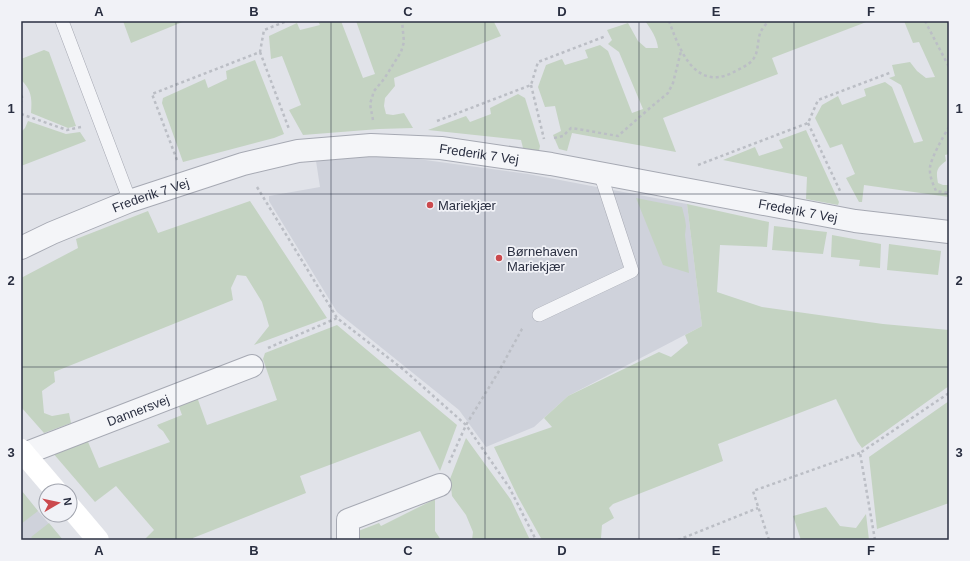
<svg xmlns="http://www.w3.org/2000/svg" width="970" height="561" viewBox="0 0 970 561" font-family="Helvetica,sans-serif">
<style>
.built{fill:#cfd2db}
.green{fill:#c4d3c2}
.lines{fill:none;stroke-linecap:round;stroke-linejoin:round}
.lane-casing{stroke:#a6a9b3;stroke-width:14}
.street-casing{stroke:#a6a9b3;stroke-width:24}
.path{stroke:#bbbec5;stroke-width:2.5;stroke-dasharray:3 3;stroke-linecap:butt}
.lane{stroke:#f4f5f8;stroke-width:13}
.street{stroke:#f4f5f8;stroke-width:22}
.secondary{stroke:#fff;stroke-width:22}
.grid{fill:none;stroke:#2a2f41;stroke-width:1;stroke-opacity:0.55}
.poi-dot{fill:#cb494d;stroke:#f1f2f7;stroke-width:1.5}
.labels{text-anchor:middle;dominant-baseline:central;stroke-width:3.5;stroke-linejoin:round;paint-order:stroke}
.street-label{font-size:13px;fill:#2a2f41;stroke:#f1f2f7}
.poi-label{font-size:13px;fill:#2a2f41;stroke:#f1f2f7;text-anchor:start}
.neatline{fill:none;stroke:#2a2f41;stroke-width:1.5}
.grid-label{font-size:13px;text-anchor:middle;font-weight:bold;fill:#2a2f41}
</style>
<rect width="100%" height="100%" fill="#e1e3e9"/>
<path class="built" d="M388,155L528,174L687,204L702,326L568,396L534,427L486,447L459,410L337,312L269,201V196L320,187L316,161Z
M21,490L38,511L63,540H21Z"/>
<path class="green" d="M123,21H185L131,43Z
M318,21H341L363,78L375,74L356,21H495L494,22L501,36L394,78L395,86L385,98L384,106L386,114L393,115L404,113L413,128L379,129L303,135L289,110L301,105L282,56L271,59L269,36L297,23L300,30L320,25Z
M645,21H869L772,58L778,74L663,118L676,152L572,133L567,151L559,149L553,135L561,131L555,106L545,107L538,87L546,65L562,59L565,65L588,58L585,50L600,45L608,51L632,113L643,109L619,52L608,44L612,40L607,30L628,23L638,41L646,48H658C657,38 651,29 645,21Z
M904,21H949V154L945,155L946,161C936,168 936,172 938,183L943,185H949V197L864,185L862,202H859L846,178L855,174L842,144L830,148L815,118L822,105L838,96L842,105L866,96L864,89L885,82L892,87L914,143L923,141L901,85L889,78L895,76L892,65L910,62L917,71L926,78L935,77L919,42L913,43Z
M44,50L49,52L76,126L68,128L31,113C32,99 32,90 21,80V59Z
M255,60L284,134L274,138L183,162L162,103L163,98L205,79L208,88L227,79L226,71Z
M518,94L525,98L540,146L539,151L523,148L521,140L428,130L466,116L470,122L491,114L490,108Z
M28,121L66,134L80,132L86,141L21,166V132L25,128Z
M806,130L839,202L838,205L806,199L807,177L723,160L755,147L759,156L783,148L779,140Z
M636,198L682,207L685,219L686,226L685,235L689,273L663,265Z
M250,201L327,318L254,345L269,326L262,302L246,276L237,275L231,288L233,300L54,372L55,382L42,391L44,413L52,416L69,413L71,423L44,433L21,407V278L78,248L76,239L148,211L158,233Z
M687,204L769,222L767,247L720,245L717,292L762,307L883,324L949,330V386L862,448L857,441L836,399L718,444L723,461L613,504L609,508L614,518L602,525L601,538L603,540H542L518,497L494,447L552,427L544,418L568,396L659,352L671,357L688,343L685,335L702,326Z
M774,226L827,232L823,254L772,250Z
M832,235L881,244L880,268L859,266L860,260L831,257Z
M889,244L941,251L938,275L887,270Z
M337,325L457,425L440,471L420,431L300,476L306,493L193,538V540H144L154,530L116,486L95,502L52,452L86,437L99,468L170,442L163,431L159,428L157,425L182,415L178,404L197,397L207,425L277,400L263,359L265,353Z
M949,401V503L877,529L869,457Z
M466,438L511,500L530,540H472L473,532L466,515L452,496L450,479Z
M21,490L38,511L21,524Z
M435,499V531L441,540H357L353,533L379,523L381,526Z
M826,507L840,526L856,528L866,514L869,540H801L793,516Z
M49,523L63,540H34L31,537Z"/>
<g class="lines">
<defs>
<path id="lane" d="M62,21L130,201
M539,315L632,271L600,173"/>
<g id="street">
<path id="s1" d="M21,248L52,233L130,201L243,164L298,151L371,145L441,148L551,164L855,221L949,232"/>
<path id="s2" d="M24,454L252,366"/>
<path d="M348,540V520L440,485"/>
</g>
</defs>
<use href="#lane" class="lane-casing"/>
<use href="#street" class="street-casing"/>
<path class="path" d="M669,21C679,48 694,91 732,73C739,69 750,65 754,58C759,50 757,40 761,31C763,28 766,24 768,21
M925,21L949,67
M260,52L289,129
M531,85L544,139
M21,95L22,97L21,102
M21,114L67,130L81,127
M373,120L370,104L374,91L384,79L401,52L404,42L402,21
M437,121L531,85L538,62L606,36
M808,123L841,193
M949,127C943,137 932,156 930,167C929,175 933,184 936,191L949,193
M554,138L563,136L571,128L618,136L651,107L668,93L673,83L681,51
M177,160L152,94L260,52L264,30L287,21
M698,165L808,123L818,100L892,72
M257,187L337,318L404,370L466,425L509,487L536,540
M268,348L337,318
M449,463L466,425L499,371L522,329L524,327
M678,540L758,508
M769,540L753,491L860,453
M875,540L860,453L949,393"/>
<use href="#lane" class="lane"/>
<use href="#street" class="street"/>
<path class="secondary" d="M21,450L56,491
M70,507L98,540"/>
</g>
<path class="grid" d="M176,21V540M331,21V540M485,21V540M639,21V540M794,21V540M21,194H949M21,367H949"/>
<g class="poi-dot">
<circle cx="430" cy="205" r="4"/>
<circle cx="499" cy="258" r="4"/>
</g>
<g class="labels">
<g class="street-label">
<text stroke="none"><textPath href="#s1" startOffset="476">Frederik 7 Vej</textPath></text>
<text stroke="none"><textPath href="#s1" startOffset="140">Frederik 7 Vej</textPath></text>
<text stroke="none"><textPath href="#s1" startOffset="800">Frederik 7 Vej</textPath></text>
<text stroke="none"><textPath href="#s2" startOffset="122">Dannersvej</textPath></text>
</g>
<g class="poi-label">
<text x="438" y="205">Mariekjær</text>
<text x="507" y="251">Børnehaven<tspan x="507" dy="15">Mariekjær</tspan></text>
</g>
</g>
<rect width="970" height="561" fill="none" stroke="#f1f2f7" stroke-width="44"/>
<g transform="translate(58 503) rotate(81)"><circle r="19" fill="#f1f2f7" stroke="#a1a4ae"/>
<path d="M0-3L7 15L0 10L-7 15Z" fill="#cb494d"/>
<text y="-6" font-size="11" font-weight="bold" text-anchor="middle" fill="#2a2f41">N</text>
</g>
<rect x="22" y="22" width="926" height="517" class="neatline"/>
<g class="grid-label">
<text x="99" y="16">A</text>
<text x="254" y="16">B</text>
<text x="408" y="16">C</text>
<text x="562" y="16">D</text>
<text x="716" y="16">E</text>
<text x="871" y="16">F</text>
<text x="11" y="113">1</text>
<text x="959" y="113">1</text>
<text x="11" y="285">2</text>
<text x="959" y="285">2</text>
<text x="11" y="457">3</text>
<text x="959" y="457">3</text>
<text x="99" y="555">A</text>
<text x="254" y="555">B</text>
<text x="408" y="555">C</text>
<text x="562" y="555">D</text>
<text x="716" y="555">E</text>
<text x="871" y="555">F</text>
</g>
</svg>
